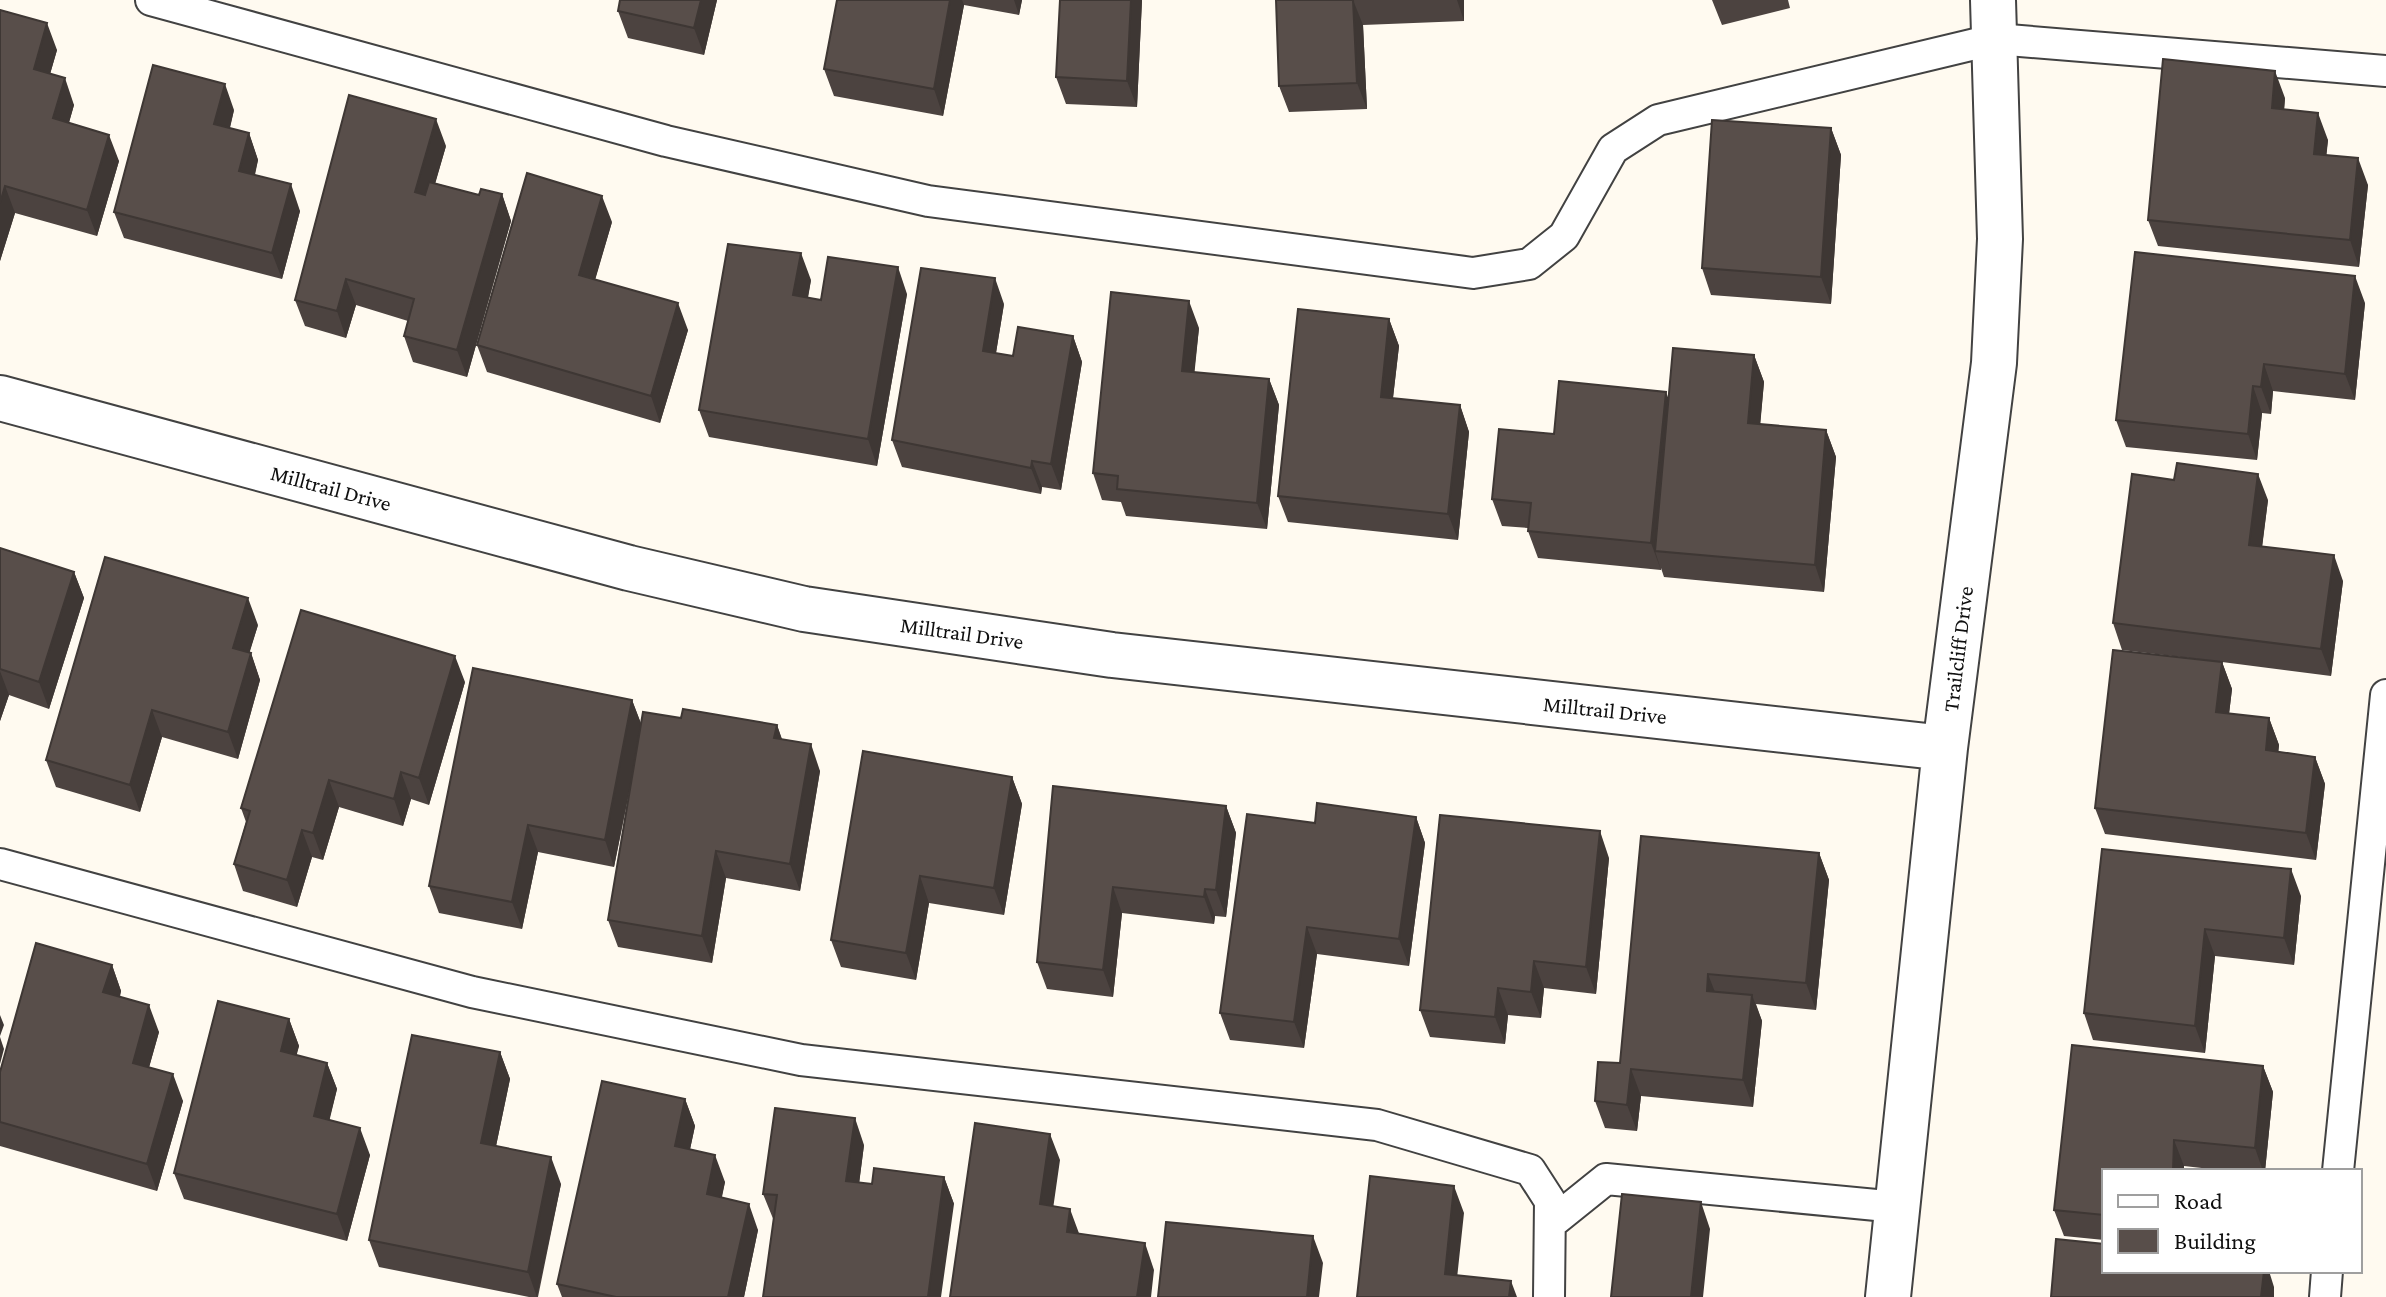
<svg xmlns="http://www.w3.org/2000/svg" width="2386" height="1297" viewBox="0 0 2386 1297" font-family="'Crimson Pro',serif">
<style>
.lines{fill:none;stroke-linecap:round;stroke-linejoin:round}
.service-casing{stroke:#424242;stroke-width:34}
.minor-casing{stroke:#424242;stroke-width:48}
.service{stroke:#fff;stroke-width:30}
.minor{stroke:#fff;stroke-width:44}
.wall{fill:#4c4340}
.shaded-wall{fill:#3e3734}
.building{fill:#584e4a;stroke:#3e3734;stroke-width:2}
.labels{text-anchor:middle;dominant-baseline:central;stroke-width:8;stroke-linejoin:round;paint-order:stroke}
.street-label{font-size:22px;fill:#0f0f0f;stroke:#fff}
</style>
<rect width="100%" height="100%" fill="#fffaf0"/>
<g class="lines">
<defs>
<path id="service" d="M151,0L666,141L928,201L1473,273L1529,264L1564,236L1613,149L1658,120L1996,39L2386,71
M0,864L472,992L801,1060L1377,1125L1530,1170L1550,1201L1549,1297
M2338,1171L2386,695
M1550,1224L1606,1179L1897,1207
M2325,1297L2327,1271"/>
<path id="minor" d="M0,398L629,568L804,609L1112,655L1945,748
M1888,1297L1945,748L1994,363L2000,239L1993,0"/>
</defs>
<use href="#service" class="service-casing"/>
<use href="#minor" class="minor-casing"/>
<use href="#service" class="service"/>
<use href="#minor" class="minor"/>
</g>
<path class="wall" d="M717,0L704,55L628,38L618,11Z
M837,0H1022L1019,15L964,5L943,116L834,96L824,69Z
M1142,0L1137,107L1066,104L1056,77Z
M1276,0H1464V21L1363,25L1367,109L1289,112L1279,86Z
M1712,0H1788L1790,8L1722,25Z
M0,10L57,50L50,74L74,105L69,122L119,161L97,236L15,213L0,261Z
M2285,98L2284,110L2328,140L2326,155L2368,185L2359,267L2158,246L2148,220Z
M234,110L230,128L249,133L258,160L255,175L300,211L282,279L124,238L114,212Z
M1831,128L1841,155L1831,304L1711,295L1702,268Z
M446,146L435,183L479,195L502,194L511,221L467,377L413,362L404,336L408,321L356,305L346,338L305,326L295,300Z
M612,222L595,279L688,330L660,423L487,372L477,345Z
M811,280L808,298L821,300L907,294L877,466L709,437L699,410Z
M2365,303L2355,400L2273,391L2271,414L2262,413L2257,460L2126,447L2116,420Z
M1004,304L996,353L1013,356L1073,336L1082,362L1061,490L1042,487L1041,494L902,467L892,440Z
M1389,319L1399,346L1393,398L1460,405L1469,432L1458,540L1288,522L1278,496Z
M1199,328L1194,372L1269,379L1279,405L1267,529L1126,516L1121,502L1102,500L1093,473Z
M1754,355L1764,382L1760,424L1826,430L1836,457L1824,592L1664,577L1661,568V570L1538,558L1528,531V528L1502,526L1492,499L1554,434L1668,397Z
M2268,500L2262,546L2343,581L2331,676L2222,662L2232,689L2229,714L2269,718L2279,745L2278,752L2315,757L2325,784L2316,860L2105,834L2095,808L2206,660L2122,650L2113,623Z
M0,548L74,572L84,598L49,709L9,695L0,721Z
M258,625L249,653H251L260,680L238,759L162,737L140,812L56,787L46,760Z
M465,682L429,805L411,799L403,826L339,807L323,860L312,857L297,907L243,891L234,864L246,822L241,808Z
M632,700L641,724L681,718L777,725L782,739L820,771L800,891L726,878L712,963L618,947L608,920L633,774L614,867L538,852L522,929L439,913L429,886Z
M1012,777L1022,804L1004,915L929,903L916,980L841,967L831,940Z
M1053,786L1226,806L1236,833L1226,917L1215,916L1214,924L1122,913L1113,997L1047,989L1037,962Z
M1416,817L1425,843L1409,966L1317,954L1304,1048L1230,1040L1220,1013L1315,823Z
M2102,849L2301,896L2294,965L2215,956L2205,1053L2093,1040L2084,1013Z
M1819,853L1829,880L1816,1010L1756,1004L1762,1021L1753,1107L1641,1096L1637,1131L1605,1128L1595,1101L1620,1063Z
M1609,858L1596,994L1544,988L1541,1018L1508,1015L1505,1044L1430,1037L1420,1010Z
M112,965L121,991L120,997L159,1032L149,1067L183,1101L157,1191L0,1146V1072Z
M289,1019L299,1046L296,1055L327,1063L337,1089L329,1120L370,1155L347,1241L184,1199L174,1173Z
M2072,1045L2263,1066L2273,1092L2265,1171H2228L2184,1166V1171H2104V1240L2064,1236L2054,1210Z
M500,1052L510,1079L496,1146L561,1184L538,1297H529L379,1267L369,1240Z
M685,1099L695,1126L690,1149L725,1182L722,1197L758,1230L744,1297H562L557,1284Z
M864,1145L859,1183L872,1184L944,1177L954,1204L774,1221L763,1194Z"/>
<path class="shaded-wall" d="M701,0H717L704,55L694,28Z
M950,0H962L964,5L943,116L934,89Z
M1014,0H1022L1019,15Z
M1131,0H1142L1137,107L1127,81Z
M1353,0L1363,25L1367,109L1357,83Z
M1457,0H1464V21Z
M47,23L57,50L44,95L34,69Z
M2275,71L2285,98L2282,135L2272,108Z
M65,78L74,105L63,144L53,118Z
M225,84L234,110L224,151L214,124Z
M2318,113L2328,140L2324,180L2314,154Z
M436,119L446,146L425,219L415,192Z
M1831,128L1841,155L1831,304L1821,277Z
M249,133L258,160L249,197L239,171Z
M109,135L119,161L97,236L87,210Z
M2358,158L2368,185L2359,267L2350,240Z
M291,184L300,211L282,279L272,253Z
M5,186L15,213L0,261V203Z
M502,194L511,221L467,377L457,350Z
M602,196L612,222L589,301L579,275Z
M801,253L811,280L803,322L793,295Z
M898,267L907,294L877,466L868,439Z
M2355,276L2365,303L2355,400L2345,374Z
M995,278L1004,304L992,377L983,351Z
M346,279L356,305L346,338L337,311Z
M1189,301L1199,328L1192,397L1182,371Z
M678,303L688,330L660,423L651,396Z
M1389,319L1399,346L1390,423L1381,397Z
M1073,336L1082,362L1061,490L1051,464Z
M1754,355L1764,382L1758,450L1748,423Z
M2264,364L2273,391L2271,414L2261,387Z
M1269,379L1279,405L1267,529L1257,503Z
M2253,386L2262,413L2257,460L2248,434Z
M1666,392L1676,419L1655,551L1661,570L1651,543Z
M1460,405L1469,432L1458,540L1448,514Z
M1826,430L1836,457L1824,592L1815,565Z
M1032,461L1042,487L1041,494L1031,468Z
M2258,474L2268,500L2259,572L2249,545Z
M2334,555L2343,581L2331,676L2321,649Z
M74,572L84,598L49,709L39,682Z
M248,598L258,625L243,674L233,648Z
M251,653L260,680L238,759L228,732Z
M455,656L465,682L429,805L419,778Z
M2222,662L2232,689L2226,739L2216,712Z
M0,671L9,695L0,721Z
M632,700L642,726L614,867L605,840Z
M152,710L162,737L140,812L130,785Z
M2269,718L2279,745L2276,777L2266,750Z
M777,725L786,752L774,738Z
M811,744L820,771L800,891L790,864Z
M2315,757L2325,784L2316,860L2306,833Z
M401,772L411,799L403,826L394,799Z
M1012,777L1022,804L1004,915L994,888Z
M329,780L339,807L323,860L313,833Z
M1226,806L1236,833L1226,917L1216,890Z
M1416,817L1425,843L1409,966L1399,939Z
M528,825L538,852L522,929L512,902Z
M302,830L312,857L297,907L287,880Z
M1600,831L1609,858L1596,994L1586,967Z
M716,851L726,878L712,963L702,936Z
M1819,853L1829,880L1816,1010L1806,983Z
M2291,869L2301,896L2294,965L2284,938Z
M920,876L929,903L916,980L906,953Z
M1113,887L1122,913L1113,997L1103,970Z
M1205,889L1215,916L1214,924L1204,897Z
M1307,927L1317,954L1304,1048L1294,1022Z
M2205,929L2215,956L2205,1053L2195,1026Z
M1534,961L1544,988L1541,1018L1531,992Z
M112,965L121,991L113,1019L103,992Z
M1708,974L1718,1000L1707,991Z
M1498,988L1508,1015L1505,1044L1495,1017Z
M1752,995L1762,1021L1753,1107L1743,1080Z
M149,1005L159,1032L143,1089L133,1063Z
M0,1015L4,1025L0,1036Z
M289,1019L299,1046L291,1077L281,1051Z
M0,1037L4,1049L0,1064Z
M500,1052L510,1079L491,1170L481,1143Z
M327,1063L337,1089L324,1143L314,1116Z
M2263,1066L2273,1092L2265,1171H2263L2255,1148Z
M1631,1069L1641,1096L1637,1131L1627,1105Z
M173,1074L183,1101L157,1191L147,1164Z
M685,1099L695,1126L685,1173L675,1146Z
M855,1118L864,1145L856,1208L846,1181Z
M360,1128L370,1155L347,1241L337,1214Z
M1050,1134L1060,1160L1050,1230L1040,1204Z
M2174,1140L2184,1166V1171H2173Z
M715,1155L725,1182L716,1221L707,1194Z
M551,1157L561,1184L537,1297L528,1272Z
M944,1177L954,1204L941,1297H928Z
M1454,1186L1464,1213L1455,1297L1445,1274Z
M1701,1202L1710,1229L1703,1297H1691Z
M749,1204L758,1230L744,1297H728Z
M1070,1209L1080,1236L1067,1232Z
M1313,1236L1323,1263L1319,1297H1307Z
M1145,1243L1154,1270L1151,1297H1137Z
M2264,1271H2269L2274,1287V1297H2261Z
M1511,1281L1517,1297H1509Z"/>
<path class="building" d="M620,0H701L694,28L618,11Z
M837,0H950L934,89L824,69Z
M1060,0H1131L1127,81L1056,77Z
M1276,0H1353L1357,83L1279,86Z
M0,10L47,23L34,69L65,78L53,118L109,135L87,210L5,186L0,203Z
M2163,59L2275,71L2272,108L2318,113L2314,154L2358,158L2350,240L2148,220Z
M153,65L225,84L214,124L249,133L239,171L291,184L272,253L114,212Z
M349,95L436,119L415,192L425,195L429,182L479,195L481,189L502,194L457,350L404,336L414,299L346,279L337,311L295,300Z
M1712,120L1831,128L1821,277L1702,268Z
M527,173L602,196L579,275L678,303L651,396L477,345Z
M728,244L801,253L793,295L821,300L828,257L898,267L868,439L699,410Z
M2135,252L2355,276L2345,374L2264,364L2261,387L2253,386L2248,434L2116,420Z
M921,268L995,278L983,351L1013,356L1018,327L1073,336L1051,464L1032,461L1031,468L892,440Z
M1111,292L1189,301L1182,371L1269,379L1257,503L1117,489L1118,476L1093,473Z
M1298,309L1389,319L1381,397L1460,405L1448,514L1278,496Z
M1673,348L1754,355L1748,423L1826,430L1815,565L1655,551Z
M1559,381L1666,392L1651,543L1528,531L1531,503L1492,499L1499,429L1554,434Z
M2177,463L2258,474L2249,545L2334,555L2321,649L2113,623L2132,474L2174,480Z
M0,548L74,572L39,682L0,669Z
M105,557L248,598L233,648L251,653L228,732L152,710L130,785L46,760Z
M301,610L455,656L419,778L401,772L394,799L329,780L313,833L302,830L287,880L234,864L250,811L241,808Z
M2113,650L2222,662L2216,712L2269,718L2266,750L2315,757L2306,833L2095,808Z
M473,668L632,700L605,840L528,825L512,902L429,886Z
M683,709L777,725L774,738L811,744L790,864L716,851L702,936L608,920L643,712L681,718Z
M863,751L1012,777L994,888L920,876L906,953L831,940Z
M1053,786L1226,806L1216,890L1205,889L1204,897L1113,887L1103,970L1037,962Z
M1317,803L1416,817L1399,939L1307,927L1294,1022L1220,1013L1247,814L1315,823Z
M1440,815L1600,831L1586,967L1534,961L1531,992L1498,988L1495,1017L1420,1010Z
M1641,836L1819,853L1806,983L1708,974L1707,991L1752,995L1743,1080L1631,1069L1627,1105L1595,1101L1598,1062L1620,1063Z
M2102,849L2291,869L2284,938L2205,929L2195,1026L2084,1013Z
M36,943L112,965L103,992L149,1005L133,1063L173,1074L147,1164L0,1122V1072Z
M218,1001L289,1019L281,1051L327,1063L314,1116L360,1128L337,1214L174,1173Z
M412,1035L500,1052L481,1143L551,1157L528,1272L369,1240Z
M2072,1045L2263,1066L2255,1148L2174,1140L2173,1171H2104V1215L2054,1210Z
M602,1081L685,1099L675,1146L715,1155L707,1194L749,1204L728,1297H616L557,1284Z
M775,1108L855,1118L846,1181L872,1184L874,1168L944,1177L928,1297H763L777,1195L763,1194Z
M975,1123L1050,1134L1040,1204L1070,1209L1067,1232L1145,1243L1137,1297H950Z
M1370,1176L1454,1186L1445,1274L1511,1281L1509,1297H1357Z
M1622,1194L1701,1202L1691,1297H1611Z
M1166,1222L1313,1236L1307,1297H1158Z
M2056,1239L2104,1244V1271H2264L2261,1297H2051Z"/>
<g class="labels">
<g class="street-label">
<text transform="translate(331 488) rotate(15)">Milltrail Drive</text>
<text transform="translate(962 633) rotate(8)">Milltrail Drive</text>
<text transform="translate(1958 649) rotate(-83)">Trailcliff Drive</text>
<text transform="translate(1605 710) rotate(6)">Milltrail Drive</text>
</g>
</g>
<rect x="2102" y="1169" width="260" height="104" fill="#ffffff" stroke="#9f9f9f" stroke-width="2"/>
<rect x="2118" y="1195" width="40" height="12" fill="#ffffff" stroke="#9f9f9f" stroke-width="2"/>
<text x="2174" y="1209" font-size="24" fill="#0f0f0f">Road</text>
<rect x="2118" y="1229" width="40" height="24" fill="#584e4a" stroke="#9f9f9f" stroke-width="2"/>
<text x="2174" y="1249" font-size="24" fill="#0f0f0f">Building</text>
</svg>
